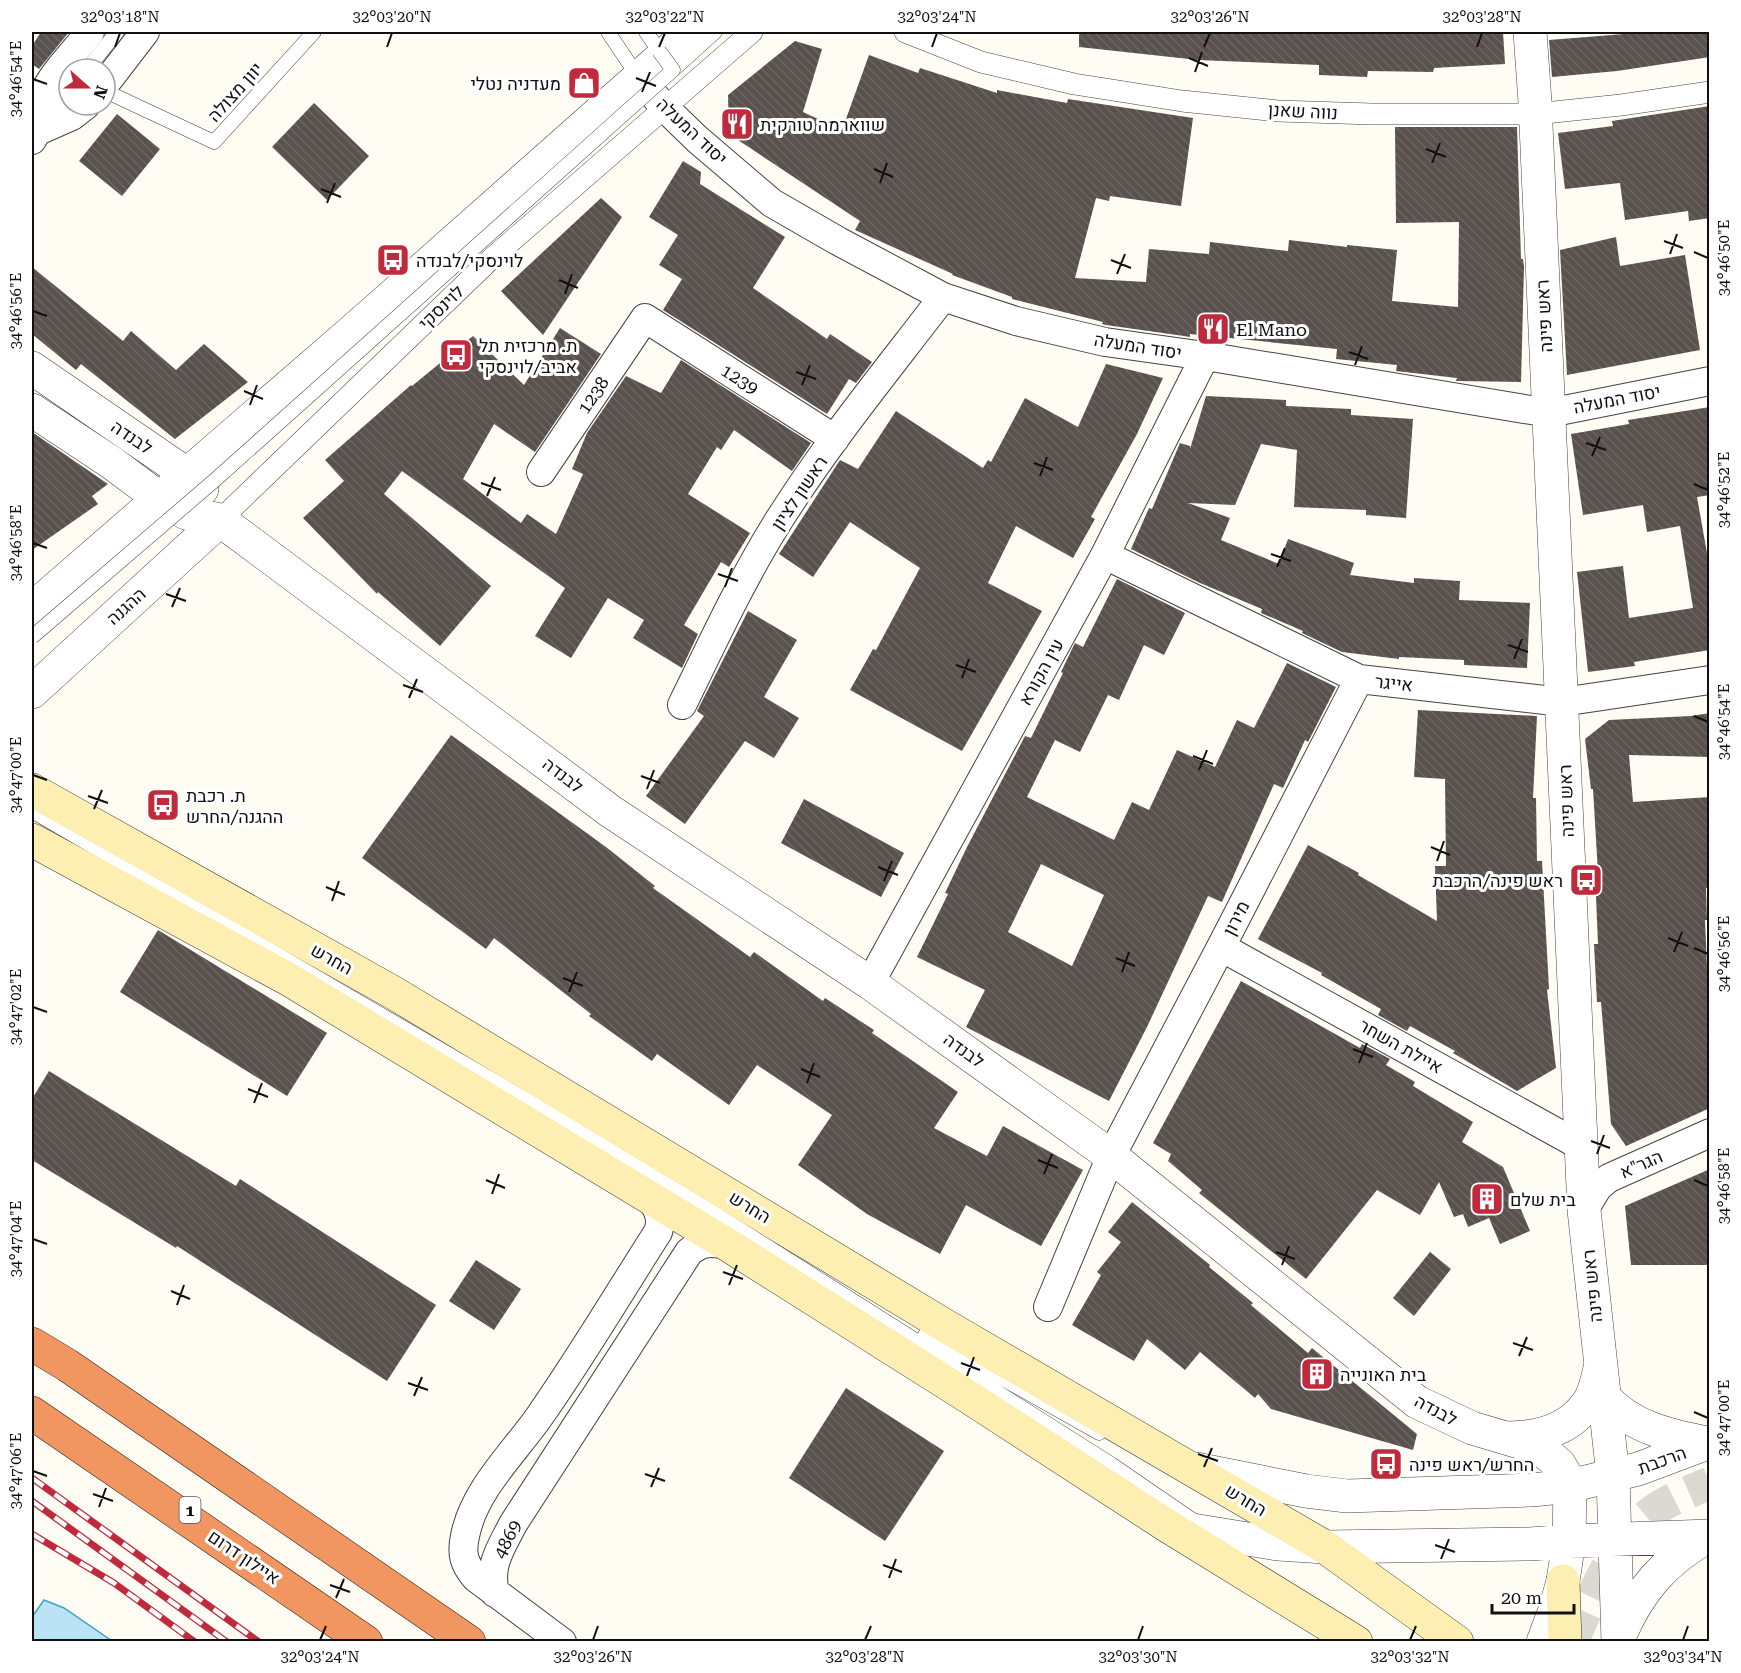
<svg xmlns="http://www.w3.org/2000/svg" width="1741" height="1673" viewBox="0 0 1741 1673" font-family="'Roboto Serif',Heebo,serif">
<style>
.water{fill:#bae4f5;stroke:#42a0cb;stroke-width:1.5}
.building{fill:url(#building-back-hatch);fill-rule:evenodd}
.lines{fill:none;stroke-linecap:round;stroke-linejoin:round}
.secondary-tunnel{stroke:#dbd9d2;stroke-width:33;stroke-dasharray:33 16;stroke-linecap:butt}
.service-casing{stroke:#434343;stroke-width:15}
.pedestrian-casing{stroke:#434343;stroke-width:22}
.minor-casing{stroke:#434343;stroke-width:30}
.tertiary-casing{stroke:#434343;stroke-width:34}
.secondary-casing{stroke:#323232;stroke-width:34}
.motorway-casing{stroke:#212121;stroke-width:34}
.service{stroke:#fff;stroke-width:14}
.pedestrian{stroke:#fff;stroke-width:21}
.minor{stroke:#fff;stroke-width:28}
.tertiary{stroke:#fff;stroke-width:33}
.secondary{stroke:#fdeeb1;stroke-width:33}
.motorway{stroke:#f19660;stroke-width:33}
.rail-casing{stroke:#bf2a3d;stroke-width:7}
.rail{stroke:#fff;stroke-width:4.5;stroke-dasharray:14;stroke-linecap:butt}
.service-bridge-casing{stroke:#434343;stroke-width:15;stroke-linecap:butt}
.service-bridge{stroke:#fff;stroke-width:14}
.ticks{fill:none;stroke:#101010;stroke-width:2}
.labels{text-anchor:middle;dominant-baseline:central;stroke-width:6;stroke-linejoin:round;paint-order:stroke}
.shield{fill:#fff;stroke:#585858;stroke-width:1.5}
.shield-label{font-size:16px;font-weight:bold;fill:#101010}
.poi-label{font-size:18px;fill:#101010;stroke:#fff;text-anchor:start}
.street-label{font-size:18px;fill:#101010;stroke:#fff}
.neatline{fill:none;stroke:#101010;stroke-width:2}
.ticks-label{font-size:15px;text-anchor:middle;fill:#101010}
</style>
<defs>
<pattern id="building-back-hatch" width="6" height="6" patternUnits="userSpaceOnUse" patternTransform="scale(1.5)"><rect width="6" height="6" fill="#59514d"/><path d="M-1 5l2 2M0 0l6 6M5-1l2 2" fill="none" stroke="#6c6562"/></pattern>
</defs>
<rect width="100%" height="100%" fill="#fffcf4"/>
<path class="water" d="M44,1600L64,1608L112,1641H32V1617Z"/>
<path class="building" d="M41,32H69L39,69L32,64V46Z
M1079,32H1503L1505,64L1434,68L1433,72L1368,71L1367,77L1319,75V65L1198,60L1079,47Z
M1623,32H1710V57L1617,71L1552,77L1549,40L1624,34Z
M795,41L822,49L803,112L842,130L869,55L918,73L920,68L997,93V90L1067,103L1068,99L1193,118L1181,206L1110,196L1109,201L1096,198L1075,278L1146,282L1149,249L1209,254L1210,242L1288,251L1289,240L1347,247V245L1397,250L1392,301L1458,307L1459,222L1396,223L1395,127H1517L1521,259H1523L1524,267L1521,382L1458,381H1456L1457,378L1396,371L1397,365L1336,359L1337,349L1190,334V337L1184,336L1106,325L1102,324L1103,322L1012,299V297L952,275L953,274L855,230L860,221L729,134L728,95Z
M314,103L369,156L327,200L272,147Z
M1710,106V218L1689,221L1688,211L1625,220L1620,183L1565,189L1558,133L1613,126L1612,121Z
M117,114L160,149L122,196L79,161Z
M683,161L701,172L700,184L785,237L753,288L827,339L830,334L872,362L856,383L849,379L827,414L663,310L682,279L659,265L678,235L649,217Z
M601,198L622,217L543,335L501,291Z
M1616,237L1620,266L1685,255L1700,350L1567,375L1560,250Z
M32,267L123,341L131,331L176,370L204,344L248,382L175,439L81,364L76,370L32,334Z
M560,328L601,354L535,452L494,424L463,479L521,523L527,514L556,534L583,474L572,469L587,433L626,376L661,393L681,360L811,443L792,471L734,430L721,450L717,447L688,494L750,533L729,567L721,562L684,625L698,634L682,668L633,638L644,620L608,598L571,658L535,636L565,588L402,471L384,494L491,586L440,646L378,592L377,594L303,518L344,481L325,460L411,385L412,386L473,336L524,385Z
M1106,364L1163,378L1137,434L1091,517L1095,519L1073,558L1016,526L988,583L1042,611L962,751L850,690L873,649L876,650L920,568L850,522L813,577L779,554L840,460L858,469L896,411L983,468L988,460L991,462L1025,398L1078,427Z
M1206,396L1286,400V406L1351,409V415L1413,419L1406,518L1366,515V510L1294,507L1297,450L1261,444L1235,505L1188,503L1230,518L1221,540L1279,564L1288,539L1354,563L1350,575L1414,583V578L1460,581L1459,600L1530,603L1527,668L1464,665V660L1399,657V659L1342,652L1302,633L1303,631L1261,613L1262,609L1200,583L1131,549L1149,508L1152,509L1180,443L1190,446V449Z
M1710,407V495L1697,497L1707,553L1710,552V650L1634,662L1635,666L1588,672L1577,572L1623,566L1629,618L1693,608L1680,526L1647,532L1643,505L1583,515L1571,434L1629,424L1628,420Z
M32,432L108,484L92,496L98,504L32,550Z
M1117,579L1185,613L1164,655L1144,645L1119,700L1108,695L1080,752L1055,740L1027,797L1114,840L1132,802L1149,810L1177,750L1215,767L1237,720L1254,728L1287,663L1336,687L1308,742L1305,740L1283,788L1274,784L1222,902L1208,896L1147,1027L1109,1101L966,1027L985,990L917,957L948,894L945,893L967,847L1025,736L1031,738L1063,673L1061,672L1072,649L1075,643L1083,647ZM1041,864L1104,895L1072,966L1008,932Z
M748,611L797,640L764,697L799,718L774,758L745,741L685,824L646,796L704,716L697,711Z
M1418,710L1537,716L1533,798H1536L1537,861H1542L1549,989L1547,990L1556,1068L1517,1091L1453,1053L1455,1051L1410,1026L1407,1031L1378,1015L1381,1009L1321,975L1322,973L1258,939L1308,845L1359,873L1358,875L1437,921L1435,866H1446L1445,779L1414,777Z
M1710,713V757L1629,755L1633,802L1710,797V888H1706L1707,920H1705L1708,991H1710V1108L1626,1146L1611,1124L1601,1002H1597L1594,944H1598L1595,873H1598L1593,789H1591L1585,739L1609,720L1691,716Z
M451,735L606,847L655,886L653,888L750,957L754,952L823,1001L825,998L874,1030L872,1033L958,1092L934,1128L987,1156L1003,1126L1083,1170L1041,1246L966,1205L940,1254L867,1214L798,1165L832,1115L757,1065L729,1105L657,1054L652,1061L589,1016L591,1014L494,938L486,949L362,858Z
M804,799L904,853L881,897L781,843Z
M158,930L327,1033L287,1096L120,992Z
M1241,981L1360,1048L1362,1044L1390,1059L1386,1065L1415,1082L1413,1086L1473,1122L1462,1142L1503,1167L1530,1231L1500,1244L1489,1218L1468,1227L1463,1214L1454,1217L1439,1182L1420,1215L1377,1190L1306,1279L1199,1193L1202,1190L1168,1161L1171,1154L1153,1143Z
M49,1071L236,1186L240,1179L436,1305L387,1381L177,1246L176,1248L32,1160V1099Z
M1710,1169V1265H1631L1625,1206Z
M1132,1202L1210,1265L1209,1267L1253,1303L1251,1305L1308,1353L1312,1348L1417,1434L1413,1450L1271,1409L1258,1394L1255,1398L1200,1352L1185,1370L1147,1339L1134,1361L1072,1325L1101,1275L1097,1272L1121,1242L1108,1232Z
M1430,1252L1451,1269L1414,1316L1393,1298Z
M476,1260L521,1289L494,1330L449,1301Z
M846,1388L944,1451L885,1541L789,1478Z"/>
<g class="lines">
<path class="secondary-tunnel" d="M1572,1642C1589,1603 1615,1541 1648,1515C1665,1501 1689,1492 1710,1483"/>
<defs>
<path id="service" d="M608,32L639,78
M646,32L659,51
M87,69L117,32
M673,70L715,32
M105,91L214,142L314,32
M46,121L69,92
M32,811L642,1167L1111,1464L1194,1521
M925,1335L1099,1433"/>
<path id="pedestrian" d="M905,32L981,62L1074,84L1182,101L1278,111L1372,114H1535L1621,105L1710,92
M220,520L491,259L752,32"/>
<path id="minor" d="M639,78L665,108L697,139L772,203L838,241L943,297L1016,321L1105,342L1205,356L1549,413L1710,381
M105,84L145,32
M38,131L72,116L86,105
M32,140C42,125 38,107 45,91C53,73 78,48 90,32
M541,472L645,318L835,439
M1105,555L1359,679L1562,702L1710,680
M682,705C711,646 739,585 774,528C824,447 885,373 943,297
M1221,947L1581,1146
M870,983L1105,555L1205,356
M1584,1210L1598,1187L1609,1178L1710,1133
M1048,1307L1111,1156L1221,947L1359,679
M495,1593C488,1565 501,1548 513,1524L689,1252C702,1241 712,1242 728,1245
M562,1642L476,1578C464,1564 461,1554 465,1536C474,1490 513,1454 539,1417C581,1357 619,1293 658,1232C663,1219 658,1210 651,1198"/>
<path id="tertiary" d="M1530,32L1535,102L1584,1210L1613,1476L1618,1642
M32,368L188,475L202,489
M32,410L112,463L159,498L186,513L220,520L610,811L870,983L1111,1156L1417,1402L1472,1428L1529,1445L1547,1454L1559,1464L1565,1474L1570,1486L1569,1541L1563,1581L1555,1610L1543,1642
M32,609L357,327L690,32
M32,692L220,520
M1604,1397C1631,1427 1669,1436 1708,1443
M1508,1438C1537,1438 1569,1430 1587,1404C1595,1394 1597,1380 1600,1368
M1196,1469L1306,1491L1347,1496L1532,1490L1570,1486L1638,1469L1710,1442
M1168,1526L1278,1544L1325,1547L1530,1544L1569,1541L1710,1536
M1620,1635C1639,1591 1664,1561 1707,1537"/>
<path id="secondary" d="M32,790L394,993L944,1325L1325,1547L1457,1642
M32,840L288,979L728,1245L967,1396L1166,1525L1356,1642
M1563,1581L1565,1642"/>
<path id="motorway" d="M32,1344L67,1365L469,1642
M32,1413L366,1642"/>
</defs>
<use href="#service" class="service-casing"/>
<use href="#pedestrian" class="pedestrian-casing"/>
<use href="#minor" class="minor-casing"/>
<use href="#tertiary" class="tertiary-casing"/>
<use href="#secondary" class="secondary-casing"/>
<use href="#motorway" class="motorway-casing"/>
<use href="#service" class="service"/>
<use href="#pedestrian" class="pedestrian"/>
<use href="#minor" class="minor"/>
<use href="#tertiary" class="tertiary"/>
<use href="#secondary" class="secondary"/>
<use href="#motorway" class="motorway"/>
<defs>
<path id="rail" d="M32,1478L259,1642
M32,1501L227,1642
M32,1534L114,1583L195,1642"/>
</defs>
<use href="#rail" class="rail-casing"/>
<use href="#rail" class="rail"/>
<defs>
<path id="service-bridge" d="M32,637L215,480L673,70L659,51"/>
</defs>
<use href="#service-bridge" class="service-bridge-casing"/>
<use href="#service-bridge" class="service-bridge"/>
</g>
<path class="ticks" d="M115,47L120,33M387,47L392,33M659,47L665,33M932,47L937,33M1204,47L1210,33M1477,47L1482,33M1189,58L1208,66M1195,72L1202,52M636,78L656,86M33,79L47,84M642,92L650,72M1426,149L1446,157M1432,163L1440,143M874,169L893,177M880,183L887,163M321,189L341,197M327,203L335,183M1664,241L1683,248M1694,252L1708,258M1670,254L1677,234M1111,260L1131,268M1117,274L1125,254M559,280L578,288M565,294L572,274M33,311L47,316M1349,352L1368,359M1355,365L1362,346M796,372L816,379M802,385L810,365M244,391L263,399M250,405L257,385M1586,443L1606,450M1592,456L1600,437M1034,463L1053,470M1040,476L1047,457M481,483L501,490M1694,484L1708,490M487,496L495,477M33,543L47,548M1271,554L1291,561M1277,567L1285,548M718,574L738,581M725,587L732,568M166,594L186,601M172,607L180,588M1508,645L1528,652M1514,659L1522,639M956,665L976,672M962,678L969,659M403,685L423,692M409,698L417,679M1694,716L1708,722M1193,756L1213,764M1199,770L1207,750M33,775L47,780M641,776L660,783M647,789L654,770M88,796L108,803M94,809L102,790M1431,847L1450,855M1437,861L1444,841M878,867L898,875M884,881L892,861M326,887L345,895M332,901L339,881M1668,938L1688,946M1694,948L1708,954M1674,952L1682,932M1116,958L1135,966M1122,972L1129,952M563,978L583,986M569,992L577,972M33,1007L47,1012M1353,1049L1373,1057M1359,1063L1367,1043M801,1069L820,1077M807,1083L814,1063M248,1089L268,1097M254,1103L262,1083M1591,1141L1610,1148M1597,1154L1604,1135M1038,1160L1058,1168M1044,1174L1052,1154M486,1180L505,1188M1694,1180L1708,1186M492,1194L499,1174M33,1239L47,1244M1276,1252L1295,1259M1282,1265L1289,1246M723,1272L743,1279M729,1285L737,1265M171,1291L190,1299M177,1305L184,1285M1513,1343L1533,1350M1519,1356L1527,1337M961,1363L980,1370M967,1376L974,1357M408,1383L428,1390M414,1396L422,1377M1694,1412L1708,1418M1198,1454L1218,1461M1204,1467L1212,1448M33,1471L47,1476M645,1474L665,1481M651,1487L659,1468M93,1494L113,1501M99,1507L106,1488M1435,1545L1455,1552M1441,1559L1449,1539M883,1565L902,1572M889,1578L896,1559M330,1585L350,1592M336,1598L344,1579M320,1640L326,1626M593,1640L598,1626M865,1640L871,1626M1138,1640L1143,1626M1410,1640L1416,1626M1683,1640L1688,1626"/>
<defs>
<symbol id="shop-square" viewBox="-11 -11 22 22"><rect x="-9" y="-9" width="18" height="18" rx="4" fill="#bf2a3d" stroke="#fff"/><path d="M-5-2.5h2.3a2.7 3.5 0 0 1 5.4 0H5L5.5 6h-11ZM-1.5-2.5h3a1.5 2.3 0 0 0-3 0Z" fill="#fff"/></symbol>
<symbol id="restaurant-square" viewBox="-11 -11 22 22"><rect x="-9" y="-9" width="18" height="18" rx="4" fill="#bf2a3d" stroke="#fff"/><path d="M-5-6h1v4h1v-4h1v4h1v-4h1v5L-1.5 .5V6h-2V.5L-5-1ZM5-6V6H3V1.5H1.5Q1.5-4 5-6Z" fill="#fff"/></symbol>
<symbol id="bus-square" viewBox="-11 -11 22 22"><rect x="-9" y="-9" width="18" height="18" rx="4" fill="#bf2a3d" stroke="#fff"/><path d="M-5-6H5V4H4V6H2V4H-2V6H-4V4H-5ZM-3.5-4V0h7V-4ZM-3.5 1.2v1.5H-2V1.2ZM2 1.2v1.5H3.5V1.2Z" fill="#fff"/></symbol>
<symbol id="building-square" viewBox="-11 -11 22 22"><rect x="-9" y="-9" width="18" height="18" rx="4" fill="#bf2a3d" stroke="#fff"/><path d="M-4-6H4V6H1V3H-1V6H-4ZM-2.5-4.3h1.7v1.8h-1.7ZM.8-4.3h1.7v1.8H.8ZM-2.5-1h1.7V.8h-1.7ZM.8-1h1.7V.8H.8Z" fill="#fff"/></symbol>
</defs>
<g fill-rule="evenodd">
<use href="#shop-square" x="565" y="64" width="38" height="38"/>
<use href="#restaurant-square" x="718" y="105" width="38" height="38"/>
<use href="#bus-square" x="374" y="241" width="38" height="38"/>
<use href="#restaurant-square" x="1194" y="310" width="38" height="38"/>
<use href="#bus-square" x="437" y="336" width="38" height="38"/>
<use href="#bus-square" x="144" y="786" width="38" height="38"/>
<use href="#bus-square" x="1567" y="861" width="38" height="38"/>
<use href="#building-square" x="1468" y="1180" width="38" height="38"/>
<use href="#building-square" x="1298" y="1355" width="38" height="38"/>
<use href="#bus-square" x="1367" y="1445" width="38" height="38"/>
</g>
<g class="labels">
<rect class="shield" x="179.5" y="1497" width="21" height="26" rx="4.5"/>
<g class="shield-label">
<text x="190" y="1510">1</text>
</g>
<g class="poi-label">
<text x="561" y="83" text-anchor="end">מעדניה נטלי</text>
<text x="760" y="124">שווארמה טורקית</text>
<text x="416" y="260">לוינסקי/לבנדה</text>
<text x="1236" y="329">El Mano</text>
<text x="479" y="345">ת. מרכזית תל<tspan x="479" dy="21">אביב/לוינסקי</tspan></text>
<text x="186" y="795">ת. רכבת<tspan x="186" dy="21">ההגנה/החרש</tspan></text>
<text x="1563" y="880" text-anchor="end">ראש פינה/הרכבת</text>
<text x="1510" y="1199">בית שלם</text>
<text x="1340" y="1374">בית האונייה</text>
<text x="1409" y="1464">החרש/ראש פינה</text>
</g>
<g class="street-label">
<text transform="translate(235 92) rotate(-48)">יוון מצולה</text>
<text transform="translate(1303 111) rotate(3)">נווה שאנן</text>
<text transform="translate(692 131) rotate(43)">יסוד המעלה</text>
<text transform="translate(441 307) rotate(-44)">לוינסקי</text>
<text transform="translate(1544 316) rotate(-93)">ראש פינה</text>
<text transform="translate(1138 346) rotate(9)">יסוד המעלה</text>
<text transform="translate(740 379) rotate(32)">1239</text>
<text transform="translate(593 395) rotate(-56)">1238</text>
<text transform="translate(1617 399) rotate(-11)">יסוד המעלה</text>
<text transform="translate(132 437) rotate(34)">לבנדה</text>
<text transform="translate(799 493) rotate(-56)">ראשון לציון</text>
<text transform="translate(126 606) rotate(-42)">ההגנה</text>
<text transform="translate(1041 672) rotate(-61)">עין הקורא</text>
<text transform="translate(1394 683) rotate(6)">אייגר</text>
<text transform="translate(563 775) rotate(37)">לבנדה</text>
<text transform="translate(1566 801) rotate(-92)">ראש פינה</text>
<text transform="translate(1236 918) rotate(-63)">מירון</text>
<text transform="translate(332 959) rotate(29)">החרש</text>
<text transform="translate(1401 1046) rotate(29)">איילת השחר</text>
<text transform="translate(964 1050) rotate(36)">לבנדה</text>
<text transform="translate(1641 1164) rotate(-24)">הגר"א</text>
<text transform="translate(750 1207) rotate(31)">החרש</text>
<text transform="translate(1592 1286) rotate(-96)">ראש פינה</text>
<text transform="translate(1436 1410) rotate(28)">לבנדה</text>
<text transform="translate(1662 1460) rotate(-20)">הרכבת</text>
<text transform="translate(1246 1500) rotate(31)">החרש</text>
<text transform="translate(507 1539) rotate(-63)">4869</text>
<text transform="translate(244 1557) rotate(34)">איילון דרום</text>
</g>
</g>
<rect width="1741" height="1673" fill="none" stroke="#ffffff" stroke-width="66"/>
<g transform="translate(87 87) rotate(111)"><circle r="28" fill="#ffffff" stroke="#9f9f9f" stroke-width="1.5"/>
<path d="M0-4.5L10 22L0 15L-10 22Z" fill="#bf2a3d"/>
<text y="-9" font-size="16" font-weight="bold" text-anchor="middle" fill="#101010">N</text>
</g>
<path d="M1492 1604v9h82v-9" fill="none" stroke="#101010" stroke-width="3"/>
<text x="1501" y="1604" font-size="18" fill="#101010" stroke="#ffffff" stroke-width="4.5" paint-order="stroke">20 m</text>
<rect x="33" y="33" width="1675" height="1607" class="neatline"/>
<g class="ticks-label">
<text x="120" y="22">32°03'18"N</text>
<text x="392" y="22">32°03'20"N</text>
<text x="665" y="22">32°03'22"N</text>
<text x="937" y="22">32°03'24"N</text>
<text x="1210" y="22">32°03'26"N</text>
<text x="1482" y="22">32°03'28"N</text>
<text transform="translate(16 79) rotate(-90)" y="5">34°46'54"E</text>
<text transform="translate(1724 258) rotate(-90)" y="5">34°46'50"E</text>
<text transform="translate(16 311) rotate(-90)" y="5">34°46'56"E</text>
<text transform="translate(1724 490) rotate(-90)" y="5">34°46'52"E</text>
<text transform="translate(16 543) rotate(-90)" y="5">34°46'58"E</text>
<text transform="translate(1724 722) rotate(-90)" y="5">34°46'54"E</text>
<text transform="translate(16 775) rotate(-90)" y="5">34°47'00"E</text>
<text transform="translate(1724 954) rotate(-90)" y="5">34°46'56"E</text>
<text transform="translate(16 1007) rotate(-90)" y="5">34°47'02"E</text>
<text transform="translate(1724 1186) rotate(-90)" y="5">34°46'58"E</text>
<text transform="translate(16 1239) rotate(-90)" y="5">34°47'04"E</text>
<text transform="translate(1724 1418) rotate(-90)" y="5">34°47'00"E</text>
<text transform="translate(16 1471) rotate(-90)" y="5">34°47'06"E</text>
<text x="320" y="1662">32°03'24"N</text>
<text x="593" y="1662">32°03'26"N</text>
<text x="865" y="1662">32°03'28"N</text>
<text x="1138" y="1662">32°03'30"N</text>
<text x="1410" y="1662">32°03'32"N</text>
<text x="1683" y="1662">32°03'34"N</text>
</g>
</svg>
